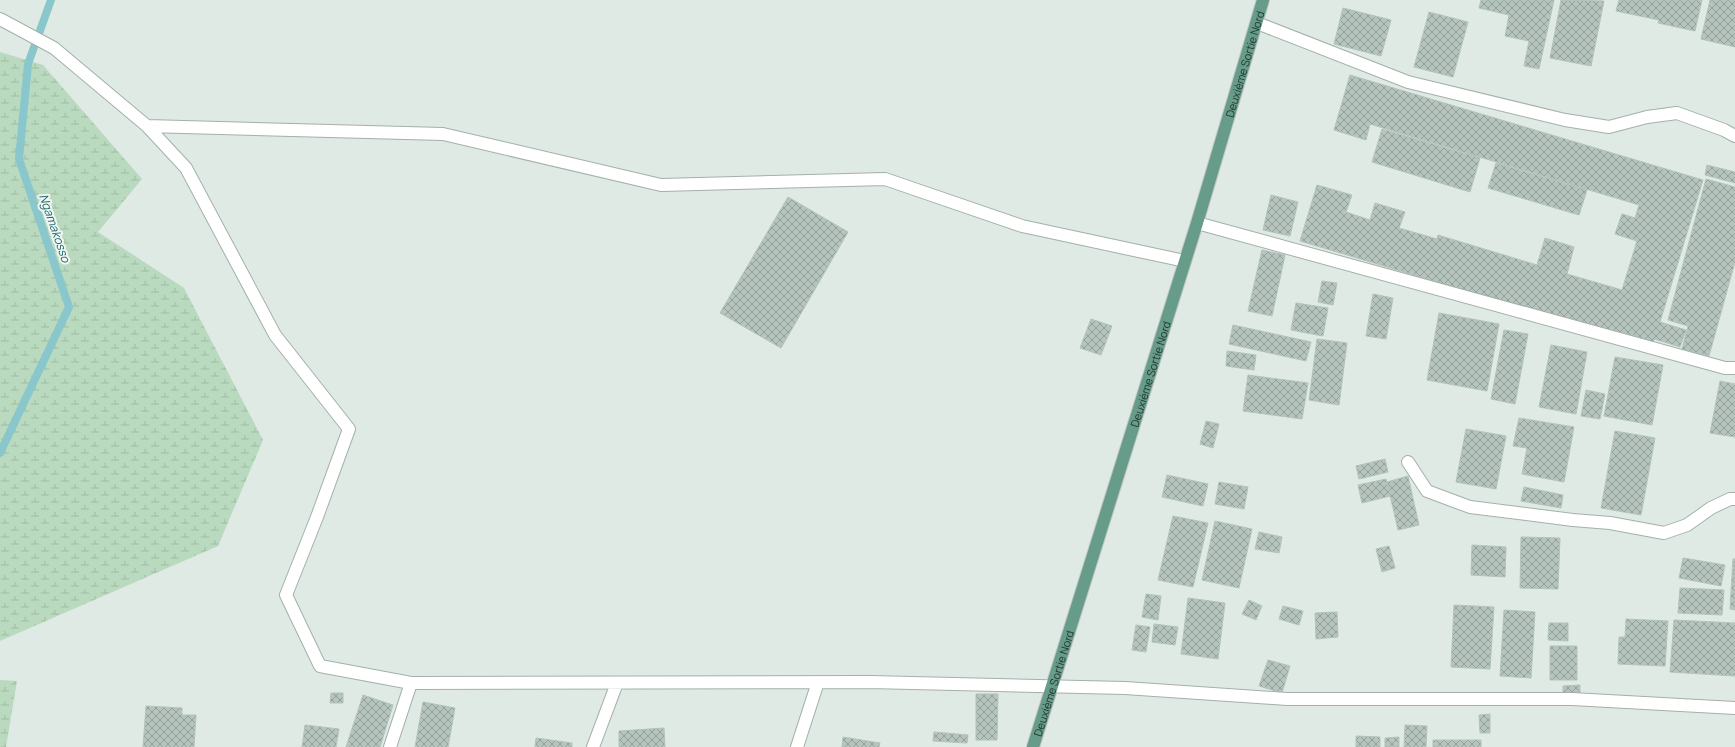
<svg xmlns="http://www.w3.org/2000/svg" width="1735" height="747" viewBox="0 0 1735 747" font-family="Manrope,sans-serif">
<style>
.wetland{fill:url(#wetland-marsh)}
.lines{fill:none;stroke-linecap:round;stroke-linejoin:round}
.stream{stroke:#8ac7cc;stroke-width:8}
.building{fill:url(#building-cross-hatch);stroke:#b2c3bb}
.minor-casing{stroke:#a3b1aa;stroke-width:14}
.primary-casing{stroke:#c1c7c5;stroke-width:14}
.minor{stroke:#fff;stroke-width:12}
.primary{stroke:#679c8a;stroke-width:12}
.labels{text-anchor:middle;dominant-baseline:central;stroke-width:4;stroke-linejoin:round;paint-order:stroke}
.street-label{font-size:11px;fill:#223830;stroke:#f0f6f2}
.water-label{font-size:12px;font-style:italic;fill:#206970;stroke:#f0f6f2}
</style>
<defs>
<pattern id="wetland-marsh" width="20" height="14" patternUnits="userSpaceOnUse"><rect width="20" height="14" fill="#b9dabf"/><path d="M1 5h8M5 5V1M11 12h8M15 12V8" fill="none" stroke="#9fbca4"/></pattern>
<pattern id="building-cross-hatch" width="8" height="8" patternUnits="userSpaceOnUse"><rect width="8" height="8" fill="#b5c4bd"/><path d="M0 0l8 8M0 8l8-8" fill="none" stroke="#93a09a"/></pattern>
</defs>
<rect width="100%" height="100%" fill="#dfeae4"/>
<path class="wetland" d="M0,52L43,65L142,179L98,232L184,288L263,440L218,546L0,641Z
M0,680L17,681L6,747H0Z"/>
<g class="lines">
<path class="stream" d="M0,453L69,307L19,159L28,64L51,0"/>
</g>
<path class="building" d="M1481,0H1554L1539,69L1524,66L1529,41L1505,36L1509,15L1479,8Z
M1561,0L1604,1L1591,66L1550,58Z
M1619,0H1702L1695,31L1658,23L1659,20L1616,11Z
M1710,0H1735V47L1701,39Z
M1343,8L1391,20L1381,56L1334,44Z
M1429,12L1468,22L1453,77L1414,67Z
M1350,75L1703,180L1660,322L1686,330L1680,347L1654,339L1653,342L1621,332L1619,336L1300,241L1317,185L1352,195L1346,212L1370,220L1375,203L1405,212L1399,228L1437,239L1438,235L1537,265L1545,238L1574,247L1567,274L1622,290L1637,241L1615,234L1622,214L1635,218L1639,205L1370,124L1366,140L1334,130Z
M1382,129L1480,158L1470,192L1372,162Z
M1496,163L1587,190L1579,215L1488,188Z
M1707,165L1735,172V183L1705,175Z
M1706,179L1735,187V262L1709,356L1682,349L1688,326L1668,320Z
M1271,195L1298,202L1290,236L1263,230Z
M788,197L848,232L781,348L720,313Z
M1262,250L1285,255L1272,316L1248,311Z
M1322,281L1337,283L1333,305L1318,302Z
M1373,294L1393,298L1386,339L1366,336Z
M1296,303L1328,308L1323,336L1291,330Z
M1439,313L1499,324L1487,391L1427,380Z
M1091,319L1112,326L1101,355L1080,348Z
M1233,325L1311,342L1306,361L1229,344Z
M1504,330L1528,334L1515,404L1491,399Z
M1317,339L1347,343L1339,405L1309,400Z
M1551,345L1587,352L1576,414L1539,407Z
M1227,351L1256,355L1254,370L1226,366Z
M1615,357L1663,365L1652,425L1604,416Z
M1248,375L1308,383L1302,419L1243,411Z
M1720,381L1735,384V437L1710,433Z
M1586,390L1605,394L1600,419L1581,416Z
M1519,418L1574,427L1564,482L1522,474L1527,448L1513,446Z
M1206,421L1219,424L1213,448L1200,444Z
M1466,429L1506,436L1496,489L1456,482Z
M1615,431L1655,438L1641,515L1601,508Z
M1385,459L1388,472L1359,479L1356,466Z
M1167,475L1208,484L1203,506L1162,497Z
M1408,476L1419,525L1398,530L1387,482Z
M1386,479L1390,496L1362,503L1358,485Z
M1219,482L1248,487L1244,509L1215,504Z
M1524,487L1563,495L1561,508L1521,501Z
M1173,516L1208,523L1193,587L1158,580Z
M1215,521L1252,529L1239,588L1202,580Z
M1259,532L1282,537L1279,553L1255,549Z
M1521,537L1560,538L1558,589L1520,588Z
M1472,545L1506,547L1505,577L1471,575Z
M1389,546L1395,568L1382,572L1376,549Z
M1683,558L1725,565L1721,586L1679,578Z
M1733,559H1735V610L1730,609Z
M1680,588L1724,590L1722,615L1678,613Z
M1146,594L1161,596L1158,620L1142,617Z
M1188,598L1225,603L1218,659L1181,654Z
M1249,600L1262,606L1256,620L1242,614Z
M1454,605L1494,607L1490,669L1451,667Z
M1283,606L1303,611L1299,625L1279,619Z
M1504,610L1535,612L1531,678L1500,676Z
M1337,612L1338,637L1316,639L1315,613Z
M1626,619L1668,621L1665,666L1618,664L1619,637H1625Z
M1674,620L1735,623V676L1670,672Z
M1549,623H1568V641L1548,640Z
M1154,624L1178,627L1175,645L1152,642Z
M1136,625L1150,627L1146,652L1132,650Z
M1550,646H1577V680H1550Z
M1268,660L1290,666L1282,693L1259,686Z
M1580,685V693H1563V686Z
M331,693H343V703H330Z
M976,694H998L997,740H976Z
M363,695L393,705L380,747H346Z
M423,702L455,708L448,747H415Z
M146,706L182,708V715H196L194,747H143Z
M1490,714V733H1480L1479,715Z
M305,725L339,729L336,747H302Z
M1405,725L1427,726L1426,747H1404Z
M664,728L665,747H619V731Z
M934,732L968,735L967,743L933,741Z
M1356,736L1380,737V747H1356Z
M843,737L880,743L879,747H842Z
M1399,737V747H1385V738Z
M536,738L572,743V747H535Z
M1433,740H1481V747H1433Z"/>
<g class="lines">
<defs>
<path id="minor" d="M0,19L54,48L147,126L186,168L275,335L349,429L317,517L286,595L320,666L411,683L870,682L1125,688L1287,699H1572L1735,708
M1257,23L1408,82L1565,120L1609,127L1647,117L1677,113L1724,130L1735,136
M147,126L443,134L661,185L885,179L1022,226L1185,261
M1197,223L1725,368H1735
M1408,462L1427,491L1470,507L1573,520L1610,523L1664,533L1687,525L1711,508L1730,499H1735
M390,747L411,683
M593,747L617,683
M797,747L818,682"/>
<g id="primary">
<path id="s1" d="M1033,747L1197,223L1263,0"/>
</g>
</defs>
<use href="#minor" class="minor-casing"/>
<use href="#primary" class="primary-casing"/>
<use href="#minor" class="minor"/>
<use href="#primary" class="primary"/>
</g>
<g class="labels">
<g class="street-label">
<text stroke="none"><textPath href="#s1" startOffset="715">Deuxième Sortie Nord</textPath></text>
<text stroke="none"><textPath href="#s1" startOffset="391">Deuxième Sortie Nord</textPath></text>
<text stroke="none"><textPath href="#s1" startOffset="67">Deuxième Sortie Nord</textPath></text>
</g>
<g class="water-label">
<text transform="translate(55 228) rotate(71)">Ngamakosso</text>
</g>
</g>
</svg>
